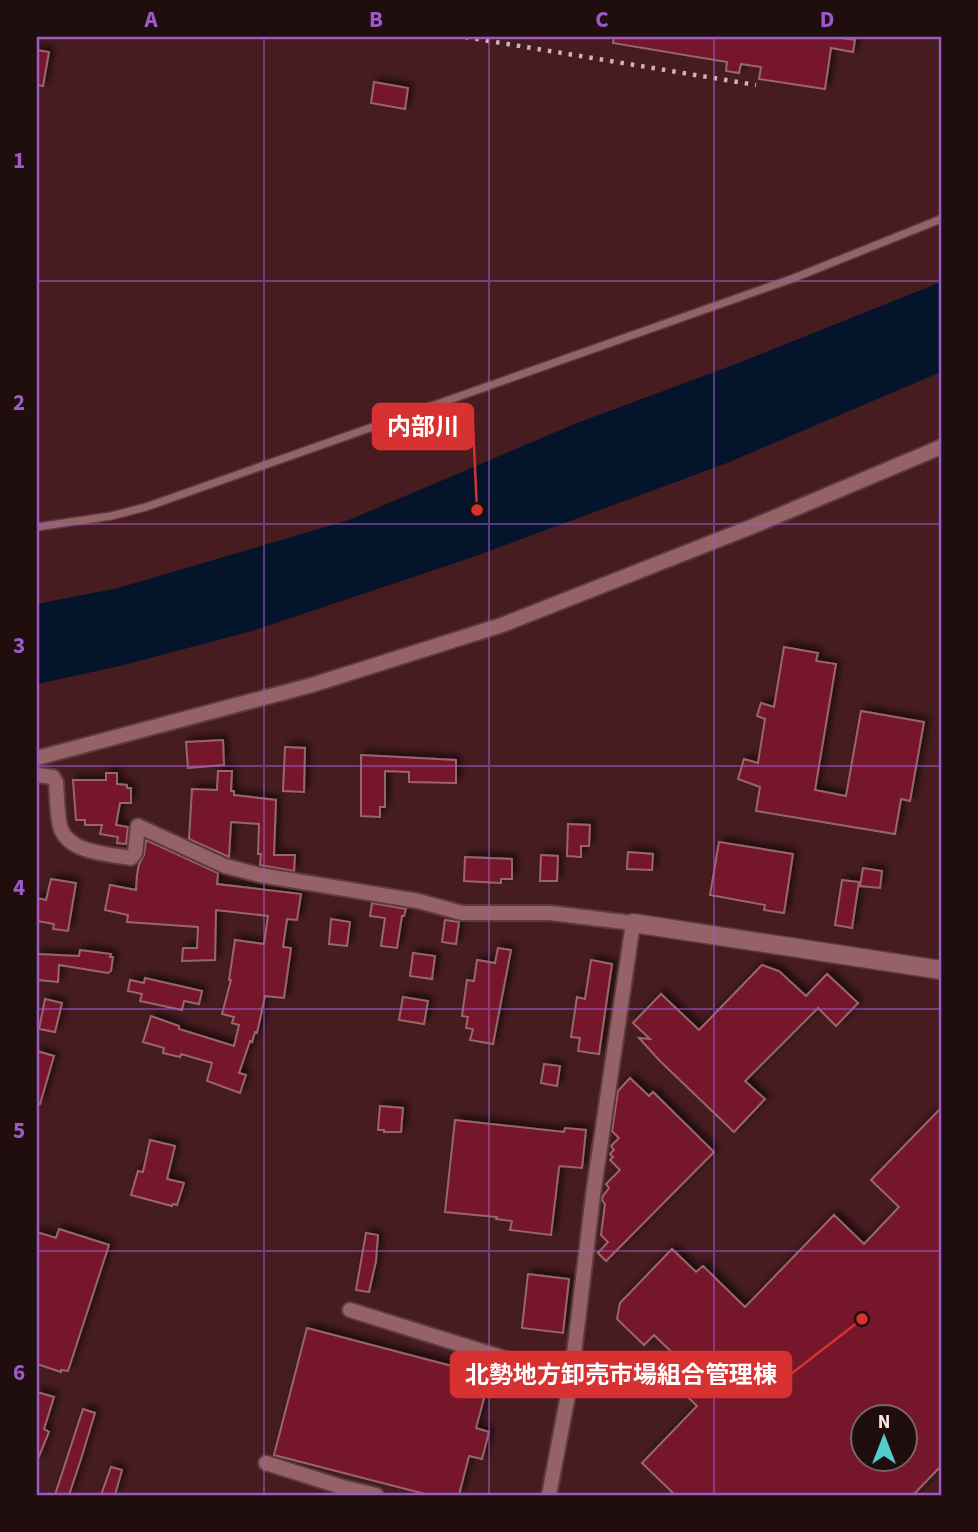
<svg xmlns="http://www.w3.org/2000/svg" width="978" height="1532" viewBox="0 0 978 1532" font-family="'Source Sans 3','Noto Sans JP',sans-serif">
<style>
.water{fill:#03142b}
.building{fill:#76132a;stroke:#98666a;stroke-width:2;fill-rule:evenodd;filter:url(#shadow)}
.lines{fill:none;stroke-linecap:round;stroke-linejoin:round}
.service-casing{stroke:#5d3a40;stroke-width:10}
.minor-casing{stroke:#5d3a40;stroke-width:18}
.tertiary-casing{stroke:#5d3a40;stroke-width:21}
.service{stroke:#956367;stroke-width:7}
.minor{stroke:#956367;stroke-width:14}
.tertiary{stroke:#956367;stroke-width:18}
.rail{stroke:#ceb2b4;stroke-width:4.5;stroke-dasharray:3.5 7;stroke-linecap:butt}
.grid{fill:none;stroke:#9c5ac9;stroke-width:2;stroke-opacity:0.55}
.leader{fill:none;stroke:#d83132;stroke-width:2.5}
.callout-dot{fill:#d83132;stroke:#200e0f;stroke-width:2.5}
.callout{fill:#d83132;stroke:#d83132;stroke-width:2.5}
.callout-label{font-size:24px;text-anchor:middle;font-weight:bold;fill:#fff}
.neatline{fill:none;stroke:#9c5ac9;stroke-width:2.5}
.grid-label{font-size:23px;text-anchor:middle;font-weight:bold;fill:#9c5ac9}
</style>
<defs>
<filter id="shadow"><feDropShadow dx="4" dy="-4" stdDeviation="3.5" flood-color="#0009"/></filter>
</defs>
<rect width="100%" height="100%" fill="#461c21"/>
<path class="water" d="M941,282V372L727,463L470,558L252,631L120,666L37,684V604L118,588L349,520L577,423L736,364Z"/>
<path class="building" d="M614,37H834L855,40L853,52L831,48L825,89L759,79L761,67L741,64L739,73L726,71L727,62L613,43Z
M37,50L49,52L43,86L37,85Z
M374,82L408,88L405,109L371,103Z
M784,647L818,653L816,661L836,664L815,790L846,796L861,711L924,722L910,801L901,799L895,834L756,811L760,787L738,779L744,759L758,763L765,719L757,716L761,703L774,707Z
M223,740L224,765L188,768L186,742Z
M285,747L305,748L304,792L283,791Z
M361,755L456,760V783L409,782V772L385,771V807H380V817L361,816Z
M218,771H232L231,791H234V795L276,800L274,855H295L294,871L260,865L261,854H258L259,824L231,822L229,857L189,839L192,789L217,790Z
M106,773H117V784L127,785V788H131V803H120L116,825L128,827L126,844L117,843L118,837L100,834L102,825H85V820H76L73,780H106Z
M568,824L590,825L589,846H581V857L567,856Z
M146,840L218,873L217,884L301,894L297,920L287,919L283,947L291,948L284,998L265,996L257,1033L255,1032L252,1042L250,1041L239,1073L246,1075L240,1093L207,1081L212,1063L181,1054L180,1057L163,1053L164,1048L143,1042L151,1016L179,1026V1029L234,1046L239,1025L232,1023L234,1017L222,1014L231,980H229L235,940L264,944L268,916L216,910L215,960L182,961L183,948H197L198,927L127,922L128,915L105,910L110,885L136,890L137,875L139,864L144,855Z
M719,842L793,854L784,913L764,910L765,905L710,895Z
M628,852L653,854L652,870L627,869Z
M541,855L558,856L557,881H540Z
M465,857L512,859V879H501V883L464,881Z
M863,868L882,871L880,888L860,886Z
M51,879L76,883L68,931L53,929L54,924L37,921V898L46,900Z
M842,880L859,882L852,928L835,925Z
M372,903L406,909L404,916H402L397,948L381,946L385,918L370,916Z
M331,919L350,922L347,946L329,944Z
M445,920L459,922L456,944L442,942Z
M498,948L511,950L493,1044L470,1040L473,1029L466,1028L468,1017L462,1016L467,980L474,981L477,960L495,963Z
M80,950L111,954L110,957H113L111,971L108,973L59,965L58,982L38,980L37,954L79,956Z
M413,953L435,956L432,979L410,976Z
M591,960L612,964L599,1054L578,1051L580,1038L571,1037L577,997L585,999Z
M762,965L779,971L806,996L827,974L858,1003L836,1026L818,1008L745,1081L765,1099L734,1132L660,1061L639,1038L650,1039L633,1023L661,994L699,1030Z
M145,978L202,991L199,1004L184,1001L182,1010L140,1001L142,994L128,991L130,980L144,983Z
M403,997L428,1001L424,1024L399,1020Z
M45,999L62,1003L55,1032L39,1029Z
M37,1051L54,1056L40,1104H37Z
M544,1064L560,1066L557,1086L541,1083Z
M630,1078L649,1096L653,1092L714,1152L606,1261L598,1253L608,1242L601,1235L605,1204L602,1200L603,1196L609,1188L606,1184L620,1170L610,1160L613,1157L610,1154L614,1150L611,1146L619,1138L612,1131L618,1091Z
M380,1106L403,1108L401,1132H384V1130H378Z
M941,1108V1466L913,1495H675L642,1463L697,1406L672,1381L687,1367L654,1335L644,1345L617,1319L620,1303L672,1249L696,1272L703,1266L745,1307L834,1215L864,1244L899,1207L871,1180ZM863,1417H905V1459H863Z
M455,1120L564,1132L565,1128L586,1130L582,1168L560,1166L559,1168L551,1235L510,1230L512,1221L496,1219L497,1217L445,1212Z
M150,1140L175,1146L167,1179L184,1183L177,1205L173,1204L172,1206L131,1195L138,1171L143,1172Z
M59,1229L109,1245L68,1371L61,1370V1372L37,1364V1232L56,1238Z
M366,1233L378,1235L376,1261L369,1292L356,1290Z
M528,1274L569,1279L563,1333L522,1328Z
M307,1328L490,1376L476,1428L489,1432L482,1459L469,1456L459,1495H429L274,1455Z
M37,1392L54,1397L44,1429L49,1432L37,1461Z
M83,1409L95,1413L81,1459L69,1495H55Z
M111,1467L122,1470L115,1495H101Z"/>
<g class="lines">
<defs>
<path id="service" d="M37,527L111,516L146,507L794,278L941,219"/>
<path id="minor" d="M37,758L312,685L502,625L756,525L941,447
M37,775L53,777L56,782C57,796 57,812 60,826C67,853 108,854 131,858L135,853L138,826L225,866L260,875L418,901L462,913H550L633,923L593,1195L571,1379L549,1495
M350,1310L571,1379
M266,1463L342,1487L376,1495"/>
<path id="tertiary" d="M633,923L941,970"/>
</defs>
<use href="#service" class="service-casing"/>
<use href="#minor" class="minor-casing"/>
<use href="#tertiary" class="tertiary-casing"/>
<use href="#service" class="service"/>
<use href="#minor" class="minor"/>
<use href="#tertiary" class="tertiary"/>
<path class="rail" d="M465,37L756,85"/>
</g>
<path class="grid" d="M264,37V1495M489,37V1495M714,37V1495M37,281H941M37,524H941M37,766H941M37,1009H941M37,1251H941"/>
<path class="leader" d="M477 510L473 426M862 1319L791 1374"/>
<g class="callout-dot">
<circle cx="477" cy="510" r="7"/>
<circle cx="862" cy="1319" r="7"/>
</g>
<g class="callout">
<rect x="373" y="404" width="100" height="45" rx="7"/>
<rect x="451" y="1352" width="340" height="45" rx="7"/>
</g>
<g class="callout-label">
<text x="423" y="435">内部川</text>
<text x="621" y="1383">北勢地方卸売市場組合管理棟</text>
</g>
<rect width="978" height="1532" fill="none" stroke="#200e0f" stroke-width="77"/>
<g transform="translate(884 1438)"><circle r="33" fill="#200e0f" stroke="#786465" stroke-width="2"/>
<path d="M0-5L12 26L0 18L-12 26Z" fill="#52cdcc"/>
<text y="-10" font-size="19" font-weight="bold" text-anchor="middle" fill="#fde5e6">N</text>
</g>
<rect x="38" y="38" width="902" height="1456" class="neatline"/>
<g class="grid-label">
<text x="151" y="27">A</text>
<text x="376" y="27">B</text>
<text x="602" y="27">C</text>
<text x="827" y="27">D</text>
<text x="19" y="168">1</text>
<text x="19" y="410">2</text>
<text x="19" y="653">3</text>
<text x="19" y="895">4</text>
<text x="19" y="1138">5</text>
<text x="19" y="1380">6</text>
</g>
</svg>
